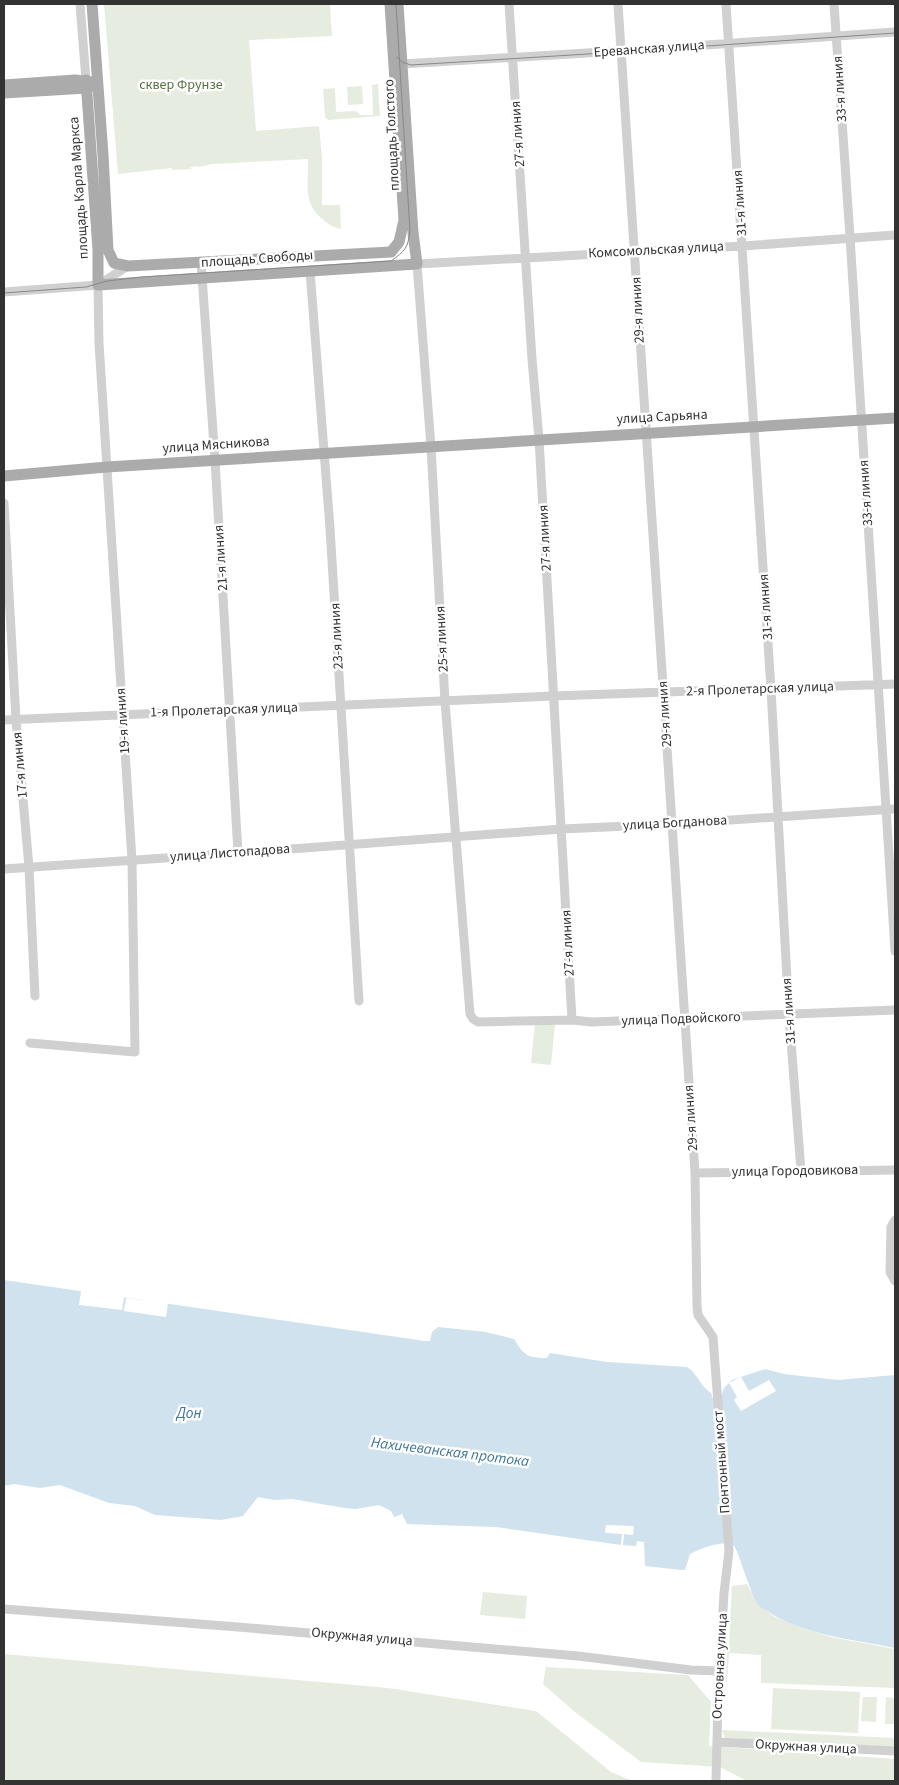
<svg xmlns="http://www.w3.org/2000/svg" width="899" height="1785" viewBox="0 0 899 1785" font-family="'Source Sans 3',sans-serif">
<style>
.green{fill:#e6ecdf}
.water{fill:#cfe2ee}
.pier{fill:#fff}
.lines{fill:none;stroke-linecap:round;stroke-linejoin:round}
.minor{stroke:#d0d0d0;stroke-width:9}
.major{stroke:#ababab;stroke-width:11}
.tram{stroke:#888;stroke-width:1}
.labels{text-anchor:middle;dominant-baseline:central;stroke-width:5;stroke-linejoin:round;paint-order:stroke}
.street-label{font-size:14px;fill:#333;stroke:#fff}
.park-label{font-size:14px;fill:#56703f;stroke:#fff}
.water-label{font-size:15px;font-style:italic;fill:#3f7597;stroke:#fff}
</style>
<rect width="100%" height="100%" fill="#fff"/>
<path class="green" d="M104,4H330L332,36L249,40L256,131L319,126L322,158V205H340L341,229C332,227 328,224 321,218C302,202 309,180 308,159L212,164L199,167L197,166L190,167L192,169L172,170V168L118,174Z
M378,84L380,116L328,120L325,117L323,89L335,88L336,112L356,111L360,115H373L372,85Z
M362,86L363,104L348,105L347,87Z
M535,1022L555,1024L551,1065L531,1063Z
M747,1584L757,1604L775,1617L805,1629L831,1637L895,1649V1688L761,1683V1655L729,1653L727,1682H724L725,1652L729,1645L732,1586Z
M483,1592L527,1596L525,1619L480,1615Z
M4,1654L388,1688L536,1711L611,1772L633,1781H4Z
M546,1667L688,1675L711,1702L709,1746L895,1759V1781H747L720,1767L641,1762L575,1712L543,1684Z
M773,1688L860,1692L858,1733L771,1729Z
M863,1697H877L876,1722L861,1721Z
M886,1697L895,1698V1724H885Z
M722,1730L895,1738V1747L725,1738Z"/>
<path class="water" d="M4,1280L425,1341H430L432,1332L438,1327L486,1332L514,1339C524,1355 527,1358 547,1358L550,1353L607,1362L687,1367C698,1374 700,1386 711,1393L713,1399L721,1397L724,1388L732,1380L765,1369L784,1374L838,1380L895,1375V1648C853,1639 805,1636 767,1611C763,1609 758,1606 756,1602C751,1593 737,1548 734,1546C725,1539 699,1549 690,1554L685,1570H681L645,1566L644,1542L637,1541L636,1546L621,1545L496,1527L407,1524L402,1514L394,1517L391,1511L379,1505L356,1509L345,1508L292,1499L274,1500L258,1497L243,1516L221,1520L155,1515L135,1506L109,1503L60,1485L40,1488L14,1484L4,1486Z"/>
<path class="pier" d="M81,1291L124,1297L122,1310L79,1305Z
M126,1298L168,1303L166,1317L124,1311Z
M741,1377L749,1391L769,1380L776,1391L741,1411L734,1400L737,1397L729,1383Z
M606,1525L634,1526L633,1535L624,1534L623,1545H621L622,1534L605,1533Z"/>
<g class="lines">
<path class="minor" d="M80,4L86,80
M509,4L532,359L539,439L572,1020
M618,4L695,1173L697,1306L698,1315L713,1337L729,1551L724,1593L718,1699L716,1781
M726,4L771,689L789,1015L801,1171
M834,4L850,237L895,951
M402,64L620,51L895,32
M895,235L743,246L417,264L431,447L445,701L470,1014L473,1019L478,1022L572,1020L592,1022L895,1010
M201,262L215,460L238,853
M310,271L330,528L359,1001
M98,285L128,266
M4,292L98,285
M4,503L16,720L29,867L35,996
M4,720L554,696L895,684
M4,869L238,853L562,829L672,824L895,809
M30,1043L135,1052L132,860L99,343L98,285
M695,1173L895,1170
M895,1220L891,1227L890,1272L895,1281
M4,1609L238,1627L578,1656L691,1670L719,1671
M717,1742L895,1751"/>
<path class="major" d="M92,4L103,155L108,250L114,263L128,266L391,252
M390,4L404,220L399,242L391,252
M398,4L413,233L417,264
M86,80L98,250V285L417,264
M4,85L75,80L92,82
M4,93L87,88L93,85
M4,476L107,467L895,418"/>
<path class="tram" d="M397,57L402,62L411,65L620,52L895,33
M4,293L86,287L107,281L142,277L391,261C405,251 408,248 410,231L396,4"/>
</g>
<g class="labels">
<g class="street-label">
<text transform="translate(649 49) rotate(-4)">Ереванская улица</text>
<text transform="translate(840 89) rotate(-94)">33-я линия</text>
<text transform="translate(518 134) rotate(-94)">27-я линия</text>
<text transform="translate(392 135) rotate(-93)">площадь Толстого</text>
<text transform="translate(79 188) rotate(-94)">площадь Карла Маркса</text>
<text transform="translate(740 203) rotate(-94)">31-я линия</text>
<text transform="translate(656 250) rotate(-3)">Комсомольская улица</text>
<text transform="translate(257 259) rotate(-4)">площадь Свободы</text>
<text transform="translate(638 310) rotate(-93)">29-я линия</text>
<text transform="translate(662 417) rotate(-3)">улица Сарьяна</text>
<text transform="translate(216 445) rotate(-4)">улица Мясникова</text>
<text transform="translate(866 493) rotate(-94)">33-я линия</text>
<text transform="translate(545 538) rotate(-93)">27-я линия</text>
<text transform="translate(221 558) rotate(-94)">21-я линия</text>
<text transform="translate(766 607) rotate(-94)">31-я линия</text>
<text transform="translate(337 636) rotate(-93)">23-я линия</text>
<text transform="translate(442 639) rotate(-93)">25-я линия</text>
<text transform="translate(760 689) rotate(-2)">2-я Пролетарская улица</text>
<text transform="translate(224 710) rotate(-2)">1-я Пролетарская улица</text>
<text transform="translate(665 714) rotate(-94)">29-я линия</text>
<text transform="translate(123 721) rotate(-94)">19-я линия</text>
<text transform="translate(20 765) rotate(-95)">17-я линия</text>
<text transform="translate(675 823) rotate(-3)">улица Богданова</text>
<text transform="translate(230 853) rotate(-4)">улица Листопадова</text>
<text transform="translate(568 943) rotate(-93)">27-я линия</text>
<text transform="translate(789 1011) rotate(-94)">31-я линия</text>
<text transform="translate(681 1019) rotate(-2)">улица Подвойского</text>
<text transform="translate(691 1118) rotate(-94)">29-я линия</text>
<text transform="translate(795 1171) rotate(-1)">улица Городовикова</text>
<text transform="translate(722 1462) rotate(-94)">Понтонный мост</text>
<text transform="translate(362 1637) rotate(5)">Окружная улица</text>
<text transform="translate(720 1666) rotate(-87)">Островная улица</text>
<text transform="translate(806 1747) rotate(3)">Окружная улица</text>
</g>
<g class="park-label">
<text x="181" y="85">сквер Фрунзе</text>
</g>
<g class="water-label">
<text x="189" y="1413">Дон</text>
<text transform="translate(450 1452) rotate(7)">Нахичеванская протока</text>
</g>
</g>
<rect width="899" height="1785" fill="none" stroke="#333333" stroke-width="10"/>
</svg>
